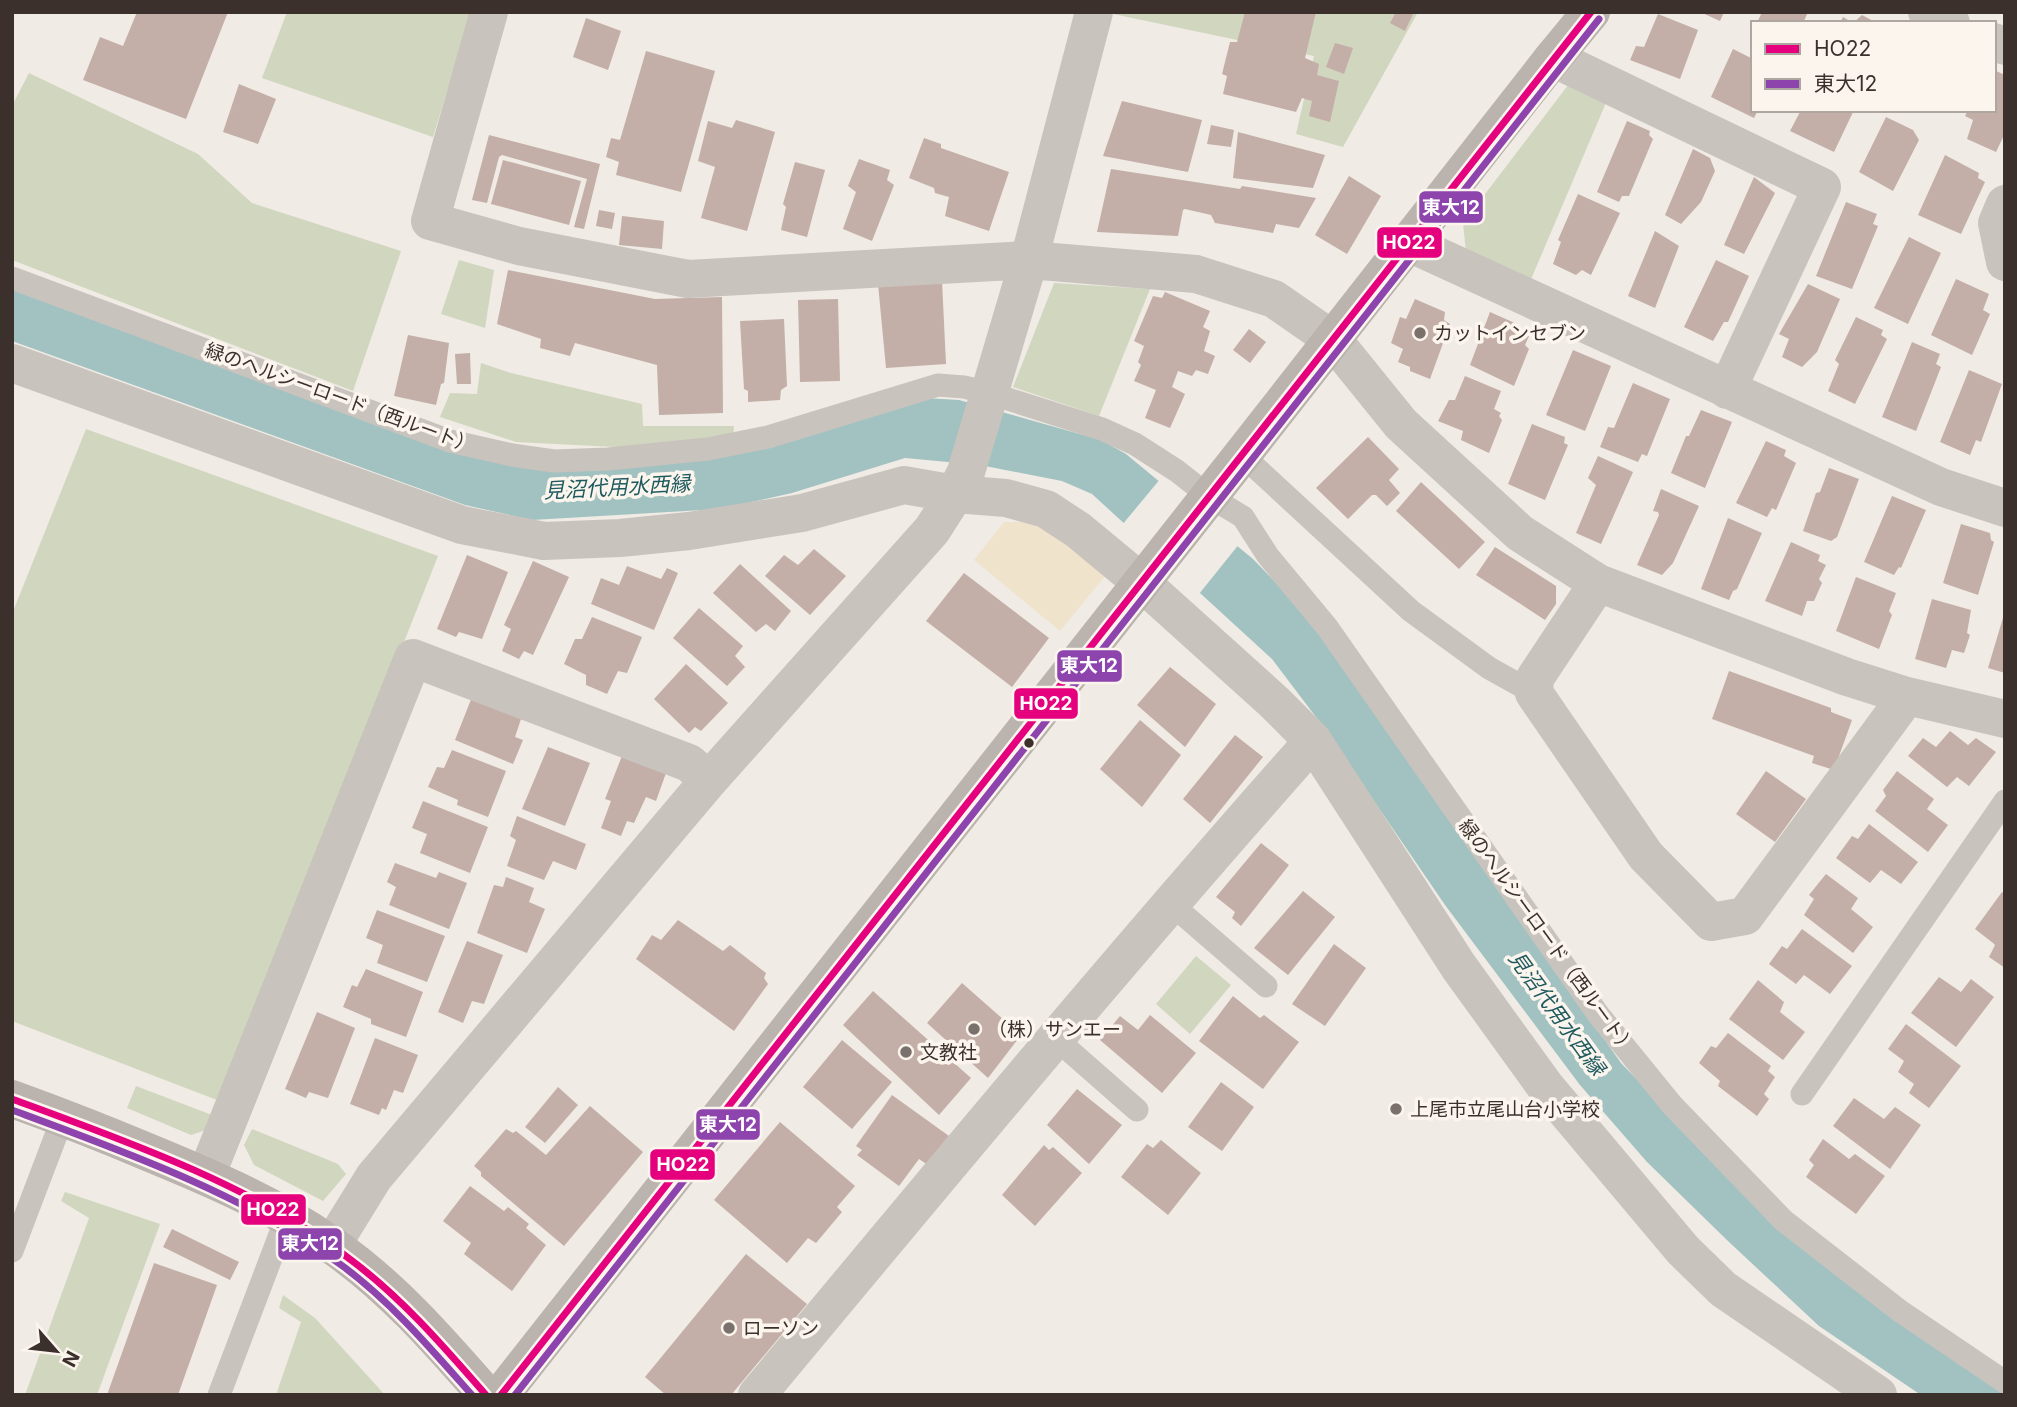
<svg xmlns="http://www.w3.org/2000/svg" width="2017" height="1407" viewBox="0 0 2017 1407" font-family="Inter,'Noto Sans JP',sans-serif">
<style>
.green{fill:#d1d6bf}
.sand{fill:#efe3cc}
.water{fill:#a1c2c1}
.pier{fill:#f0ebe5}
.building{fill:#c3afa7}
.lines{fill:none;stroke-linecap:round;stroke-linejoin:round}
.lane{stroke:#c9c3be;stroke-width:23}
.street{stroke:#c9c3be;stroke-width:38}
.secondary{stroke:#bab3ae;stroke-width:38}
.bus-1-casing{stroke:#fbf5ee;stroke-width:12}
.bus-2-casing{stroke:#fbf5ee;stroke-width:12}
.bus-1{stroke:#e5007d;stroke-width:7}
.bus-2{stroke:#8e44ad;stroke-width:7}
.poi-dot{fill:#7a716c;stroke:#fbf5ee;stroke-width:2.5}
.bus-dot{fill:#3b302b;stroke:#fbf5ee;stroke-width:2.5}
.labels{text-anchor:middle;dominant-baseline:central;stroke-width:7;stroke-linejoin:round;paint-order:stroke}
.poi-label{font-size:19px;fill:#3b302b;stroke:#fbf5ee;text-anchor:start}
.street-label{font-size:19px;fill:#3b302b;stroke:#fbf5ee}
.water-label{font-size:21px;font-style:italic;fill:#1f5a5e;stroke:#fbf5ee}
.line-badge{stroke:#fbf5ee;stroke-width:2.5}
.badge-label{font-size:19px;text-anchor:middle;font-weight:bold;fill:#fff}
</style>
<rect width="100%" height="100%" fill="#f0ebe5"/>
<path class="green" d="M287,12H471L433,137L262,78Z
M1114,12H1418L1343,147L1296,134L1314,56L1113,14Z
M29,73L198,154L252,203L401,251L353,391L12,260V106Z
M1572,80L1608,98L1529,284L1466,252L1463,223Z
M459,260L494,270L485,328L441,314Z
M1054,283L1150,289L1099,416L1013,387Z
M481,363L511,373L642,404L643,426H734L733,439L635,448L516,442L440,417L450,393L477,394Z
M86,429L438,556L222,1102L12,1021V614Z
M1196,956L1231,985L1190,1034L1156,1004Z
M136,1086L212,1115L209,1129L191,1135L127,1108Z
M252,1129L338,1164L346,1174L323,1201L254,1165L244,1145Z
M65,1192L160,1224L97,1395H25L89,1218L61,1201Z
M283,1295L315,1318L385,1395H276L301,1322L279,1308Z"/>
<path class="sand" d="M1004,522H1042L1105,576L1060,631L974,560Z"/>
<path class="water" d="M12,285L403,429L602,465L925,398L959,400L1101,440L1126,454L1253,559L1304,612L1621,1063L1773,1220L2005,1389V1395H1921L1819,1326L1729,1242L1647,1162L1580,1085L1445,905L1322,725L1272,659L1092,494L1062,481L980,465L905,458L792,493L720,509L532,520L465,505L12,341Z"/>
<path class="pier" d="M1161,478L1240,543L1199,594L1122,525Z"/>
<path class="building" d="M137,12H228L186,119L83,80L100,37L123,46Z
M1245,12H1316L1305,58L1319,64L1317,75L1339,81L1330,122L1309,116L1312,101L1302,98L1296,112L1223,94L1227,76L1222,74L1230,42H1237Z
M1396,12H1414L1405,31L1390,23Z
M1700,12H1724L1720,21Z
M1762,12H1808L1803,23H1757Z
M1658,14L1698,30L1680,79L1630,60L1636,46L1644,47Z
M1862,15L1877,23H1840L1843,17L1853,23Z
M586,18L621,31L608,70L573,57Z
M1335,43L1353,48L1344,74L1326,67Z
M1733,49L1753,59V110H1758L1754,118L1711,97Z
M646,51L715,71L681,192L616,175L619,162L606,157L611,138L620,140Z
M1994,70L2005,75V133L1996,152L1967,139L1973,120L1965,116L1968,110H1994Z
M239,84L276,99L258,144L223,132Z
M1122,101L1202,120L1188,172L1103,156Z
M1801,110H1854L1834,152L1790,131Z
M1886,117L1913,130L1919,140L1893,191L1859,172Z
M736,120L775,132L747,231L701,218L715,167L698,161L708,121L732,128Z
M1627,121L1650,131L1649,135L1653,139L1629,196H1622L1619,202L1597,192Z
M1211,125L1234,130L1231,147L1207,144Z
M1238,132L1325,155L1313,188L1233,178Z
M489,135L600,164L584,229L574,227L587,179L502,155L499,157L487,203L472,200Z
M924,138L941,144V148L1009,172L989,231L945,216L949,197L935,193L934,188L909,178Z
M1693,149L1710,158L1715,171L1701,202L1681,224L1665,215Z
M1945,155L1979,173L1978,178L1985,182L1961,234L1918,215Z
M859,159L890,170L887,180L894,185L872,241L843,229L856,192L848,186Z
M503,160L581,181L569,225L491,204Z
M795,162L825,170L807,237L781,230L786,207L783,204Z
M1111,169L1240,189L1242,186L1316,198L1299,228L1276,224L1273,233L1215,223L1211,215L1185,209L1183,210L1178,236L1097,232Z
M1349,176L1381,196L1347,254L1315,235Z
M1754,177L1775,193L1744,254L1724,245Z
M1578,194L1620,213L1591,275L1582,270L1576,275L1553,264L1561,242L1558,240Z
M1846,202L1877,214L1873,224L1878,226L1852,289L1816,276Z
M599,210L615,213L612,229L596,226Z
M622,216L664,221L662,249L619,245Z
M1655,231L1679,246L1655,308L1628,296Z
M1909,237L1941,253L1908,324L1874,308Z
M1716,260L1749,276L1728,322H1724L1713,341L1684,327Z
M508,270L655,299L722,297L723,413L659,415L657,365L575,343L570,356L540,348L541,339L497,324Z
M1956,279L1989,294L1983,310L1990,314L1972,355L1931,335Z
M942,281L946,364L886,368L878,284Z
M1808,284L1840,299L1817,352L1802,367L1782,357L1789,339L1779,334Z
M1165,292L1210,311L1203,327L1210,331L1204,351L1215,356L1208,374L1196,370L1192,376L1178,371L1172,387L1185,394L1170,428L1145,418L1156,390L1134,381L1141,365L1138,362L1144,346L1134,341L1153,296L1162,298Z
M838,299L840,381L800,382L798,300Z
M1415,299L1445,312L1444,320L1450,324L1430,379L1410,371V367L1398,362L1403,349L1391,343L1400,317L1406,319Z
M1490,312L1517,324V330L1529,336L1525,345L1529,349L1514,386L1470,365Z
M1856,317L1883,330L1881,335L1887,339L1855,404L1828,391L1839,364L1835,360Z
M784,319L787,386L781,390L780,400L748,402V391L744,389L740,321Z
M1249,329L1266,342L1250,363L1233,350Z
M408,335L449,343L444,383L441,384L436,405L394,396Z
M1912,342L1940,354L1936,364L1941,367L1916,431L1882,417Z
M1573,350L1611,366L1585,431L1546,415Z
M470,353L471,384H457L455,354Z
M1969,370L2002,384L1981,442L1976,440L1970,455L1940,442Z
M1465,376L1501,391L1494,409L1501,413L1499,416L1502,420L1489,453L1461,440L1463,431L1438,421L1449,400H1455Z
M1633,383L1670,399L1647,456L1642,454L1638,462L1600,447L1608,427L1614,428Z
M1701,410L1732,422L1705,488L1671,473L1686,436H1689Z
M1532,424L1565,437L1564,443L1568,445L1545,500L1508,484Z
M1368,437L1399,469L1389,480L1400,493L1387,506L1376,495H1372L1348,519L1316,488Z
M1766,441L1786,450L1784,456L1796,463L1776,510L1772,508L1767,517L1736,503Z
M1598,456L1633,472L1601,544L1576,533L1596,485L1588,478Z
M1829,468L1859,479L1837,537L1831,541L1803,531L1816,493L1820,492Z
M1421,482L1485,542L1459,569L1396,511Z
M1661,489L1699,506L1673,563L1662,575L1637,565L1659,515L1658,512L1653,511Z
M1892,496L1926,510L1901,568L1899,567L1894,575L1864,562Z
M1728,518L1762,533L1737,589L1733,591L1729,600L1701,589Z
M1961,524L1990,533L1991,540L1994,542L1978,595L1943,583Z
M1791,542L1820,555L1818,561L1826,565L1819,579L1822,583L1814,601H1807L1802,616L1765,601Z
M1495,547L1556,586V604L1545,620L1476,575Z
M814,549L846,576L810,615L765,576L784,555L798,565Z
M467,555L508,572L482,639L459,632L456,637L437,629Z
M533,561L569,577L533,655L524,651L519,659L502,651L511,629L504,625Z
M740,564L791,611L775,631L766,624L756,632L713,593Z
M627,566L661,579L667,568L678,573L654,630L591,604L601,578L619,585Z
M964,573L1049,638L1012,687L926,621Z
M1856,577L1896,593L1889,611L1892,615L1879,649L1836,631Z
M1932,599L1971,610L1967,633L1970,635L1964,653L1952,650L1946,668L1915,659Z
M699,608L743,646L735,656L745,667L727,686L673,638Z
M2005,611V673L1988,668Z
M592,617L642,637L627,673L618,671L607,694L586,685V675L564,664L575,639H582Z
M686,664L728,703L701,731L695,727L689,733L654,699Z
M1170,667L1216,704L1185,747L1137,705Z
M1729,671L1831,708V712L1852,720L1834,770L1812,763L1814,756L1712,719Z
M472,697L522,716L515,737L523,740L513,764L455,740Z
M1140,720L1181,755L1142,807L1100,769Z
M1950,731L1968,745L1976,738L1996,752L1969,786L1957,777L1947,787L1908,756L1923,738L1936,747Z
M1235,735L1263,757L1210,823L1183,799Z
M548,747L590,763L565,826L522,809Z
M452,750L506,771L488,817L457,805L458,800L428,787L437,767L444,768Z
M622,756L666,773L656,801L646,797L634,823L627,821L621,836L601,828L611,801L605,799Z
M1766,771L1806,799L1775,842L1736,814Z
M1897,771L1934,799L1927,809L1948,825L1928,852L1875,811L1886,796L1883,790Z
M423,801L488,827L470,873L420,853L427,834L412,828Z
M517,816L586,844L576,870L553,861L544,880L507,866L516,840L510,836Z
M1869,824L1918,862L1901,884L1881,870L1870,883L1836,858L1852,836L1858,839Z
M1261,843L1289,865L1241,926L1232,918L1235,912L1216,897Z
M395,863L436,878L439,872L467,883L449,929L389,905L396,887L387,882Z
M1826,874L1858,898L1851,909L1873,927L1853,953L1804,915L1814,899L1809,895Z
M506,877L534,888L529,902L545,909L527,953L477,933L494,885L503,887Z
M1303,891L1335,917L1288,975L1254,948Z
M2002,892L2005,894V968L1989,957L1995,945L1993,943L1975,929Z
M377,910L445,936L427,982L377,963L383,945L366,938Z
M678,920L723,951L730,945L766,973L764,978L768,984L734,1031L636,959L652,935L661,940Z
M1802,929L1852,966L1830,994L1804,975L1796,984L1769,964L1782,946L1787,949Z
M467,941L503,955L484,1004L472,1001L463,1023L438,1012Z
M1334,944L1366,968L1325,1026L1292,1004Z
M366,969L423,992L406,1037L371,1024V1019L343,1007L352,985L357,987Z
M1939,977L1961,992L1971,979L1994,997L1956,1047L1911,1013Z
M1758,980L1784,1002L1780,1012L1805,1032L1783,1060L1729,1019Z
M962,983L1021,1035L988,1078L927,1023Z
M873,991L971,1078L939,1115L843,1025Z
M1233,996L1260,1018L1264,1015L1299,1042L1263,1089L1199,1041Z
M317,1012L355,1028L328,1098L309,1092L306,1098L285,1089Z
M1150,1015L1196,1053L1162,1093L1100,1040L1120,1016L1138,1030Z
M1906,1024L1961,1066L1929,1108L1909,1093L1914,1084L1898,1072L1904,1061L1888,1049Z
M1728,1033L1771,1066L1768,1071L1775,1077L1764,1094L1769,1099L1757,1116L1718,1086L1720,1081L1699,1063L1711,1046L1716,1048Z
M375,1038L418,1055L403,1093L394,1090L386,1110L382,1108L379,1115L350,1104Z
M842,1040L892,1082L852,1129L803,1087Z
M1221,1082L1254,1107L1222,1151L1188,1127Z
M558,1087L578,1105L545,1143L525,1127Z
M1077,1089L1122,1125L1089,1164L1047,1125Z
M892,1095L949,1136L928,1165L919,1159L899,1186L857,1155L862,1150L856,1146Z
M1854,1098L1884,1119L1895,1107L1921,1125L1890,1169L1833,1126Z
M590,1106L643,1152L564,1246L481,1176V1172L474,1166L506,1129L513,1133L516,1131L546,1155Z
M780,1122L855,1186L837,1207L842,1212L816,1243L808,1238L787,1263L714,1200Z
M1823,1139L1849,1159L1855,1154L1885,1176L1856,1214L1806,1177L1814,1165L1809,1160Z
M1161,1140L1201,1173L1168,1215L1121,1177L1147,1144L1153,1148Z
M1044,1145L1049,1150L1053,1147L1082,1173L1035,1226L1002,1195Z
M470,1186L504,1211L508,1207L529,1224L526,1228L546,1245L512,1291L464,1254L471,1243L443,1221Z
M172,1229L239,1262L230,1280L163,1247Z
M746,1254L807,1304L731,1395H666L645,1377Z
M154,1263L217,1285L178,1395H107Z"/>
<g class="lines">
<path class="lane" d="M12,278L450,441L512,455L554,461L608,459L708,449L768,437L938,385L964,387L989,393L1102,429L1135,444L1177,471L1210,497L1243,517L1268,556L1327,627L1598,1014L1672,1105L1783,1220L1900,1311L2005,1382
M1242,455L1411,611L1489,668L1534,693
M1170,903L1266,986
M1055,1038L1137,1110
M1802,1094L2005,801
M12,1251L63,1117
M219,1395L287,1216"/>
<path class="street" d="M489,12L430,221L519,246L688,279L1029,260L1196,274L1274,299L1333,340L1401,424L1520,533L1598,583L1847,677L1907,696L2005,719
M1927,12L1951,23
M1994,42L2005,46
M1553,58L1822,187L1727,390
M2005,204L1997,223L2005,262
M1409,243L1941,487L2005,508
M12,363L462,525L544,541L620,538L689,531L802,513L904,485L955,494L1006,498L1046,509L1078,530L1142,583L1274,702L1313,741L1459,967L1545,1086L1683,1250L1723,1289L1878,1395
M1598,583L1535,678L1534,693L1646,856L1711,922L1745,916L1907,696
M206,1176L413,658L689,763L709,780
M332,1245L374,1177L709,780L932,530L955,494L966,472L1029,260L1094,12
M757,1395C940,1175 1123,955 1313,741"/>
<path class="secondary" d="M12,1099C59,1116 105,1134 150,1153C213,1179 274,1205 330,1244C390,1285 438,1340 486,1395
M501,1395L1242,455L1553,58L1591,12"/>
<defs>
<path id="bus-1" d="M12,1099C124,1140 257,1187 351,1260C402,1298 444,1347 486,1395
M501,1395L1591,12"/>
<path id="bus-2" d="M12,1110C123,1151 249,1196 344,1267C392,1303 432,1350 472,1395
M515,1395L1599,19"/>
</defs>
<use href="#bus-1" class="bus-1-casing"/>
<use href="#bus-2" class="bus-2-casing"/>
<use href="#bus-1" class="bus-1"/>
<use href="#bus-2" class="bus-2"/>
</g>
<g class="poi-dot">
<circle cx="1420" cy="333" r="7"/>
<circle cx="974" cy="1029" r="7"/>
<circle cx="906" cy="1052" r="7"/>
<circle cx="1396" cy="1109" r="7"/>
<circle cx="729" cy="1328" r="7"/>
</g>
<circle class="bus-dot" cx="1029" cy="743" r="6"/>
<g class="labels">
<g class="poi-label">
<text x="1434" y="333">カットインセブン</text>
<text x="988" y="1029">（株）サンエー</text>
<text x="920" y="1052">文教社</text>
<text x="1410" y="1109">上尾市立尾山台小学校</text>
<text x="743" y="1328">ローソン</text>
</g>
<g class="street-label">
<text transform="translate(340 398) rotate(20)">緑のヘルシーロード（西ルート）</text>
<text transform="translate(1547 937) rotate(54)">緑のヘルシーロード（西ルート）</text>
</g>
<g class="water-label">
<text transform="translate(617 487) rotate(-3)">見沼代用水西縁</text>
<text transform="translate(1557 1013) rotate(54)">見沼代用水西縁</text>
</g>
</g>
<g class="line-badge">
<rect x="1418" y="190" width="66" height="34" rx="7" fill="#8e44ad"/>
<rect x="1376" y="226" width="67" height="33" rx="7" fill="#e5007d"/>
<rect x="1056" y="649" width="67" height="34" rx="7" fill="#8e44ad"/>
<rect x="1013" y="687" width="66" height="33" rx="7" fill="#e5007d"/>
<rect x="695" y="1108" width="66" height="33" rx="7" fill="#8e44ad"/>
<rect x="649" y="1148" width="67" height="33" rx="7" fill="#e5007d"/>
<rect x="240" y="1193" width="67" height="33" rx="7" fill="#e5007d"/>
<rect x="277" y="1227" width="66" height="34" rx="7" fill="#8e44ad"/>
</g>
<g class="badge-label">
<text x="1451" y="214">東大12</text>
<text x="1409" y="249">HO22</text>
<text x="1089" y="672">東大12</text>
<text x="1046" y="710">HO22</text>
<text x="728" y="1131">東大12</text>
<text x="683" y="1171">HO22</text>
<text x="273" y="1216">HO22</text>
<text x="310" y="1250">東大12</text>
</g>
<rect width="2017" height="1407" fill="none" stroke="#3b302b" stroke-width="28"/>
<rect x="1751" y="21" width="245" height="91" fill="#fbf5ee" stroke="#aea6a0" stroke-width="2"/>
<rect x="1765" y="44" width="35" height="10" fill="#e5007d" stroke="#aea6a0" stroke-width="2"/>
<text x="1814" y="56" font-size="21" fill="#3b302b">HO22</text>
<rect x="1765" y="79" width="35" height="10" fill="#8e44ad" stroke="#aea6a0" stroke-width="2"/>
<text x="1814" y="91" font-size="21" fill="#3b302b">東大12</text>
<g transform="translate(56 1351) rotate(118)" stroke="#fbf5ee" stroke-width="5" paint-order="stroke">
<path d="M0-5L12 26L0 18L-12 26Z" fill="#3b302b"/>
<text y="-10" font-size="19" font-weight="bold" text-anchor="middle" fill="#3b302b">N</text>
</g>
</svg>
